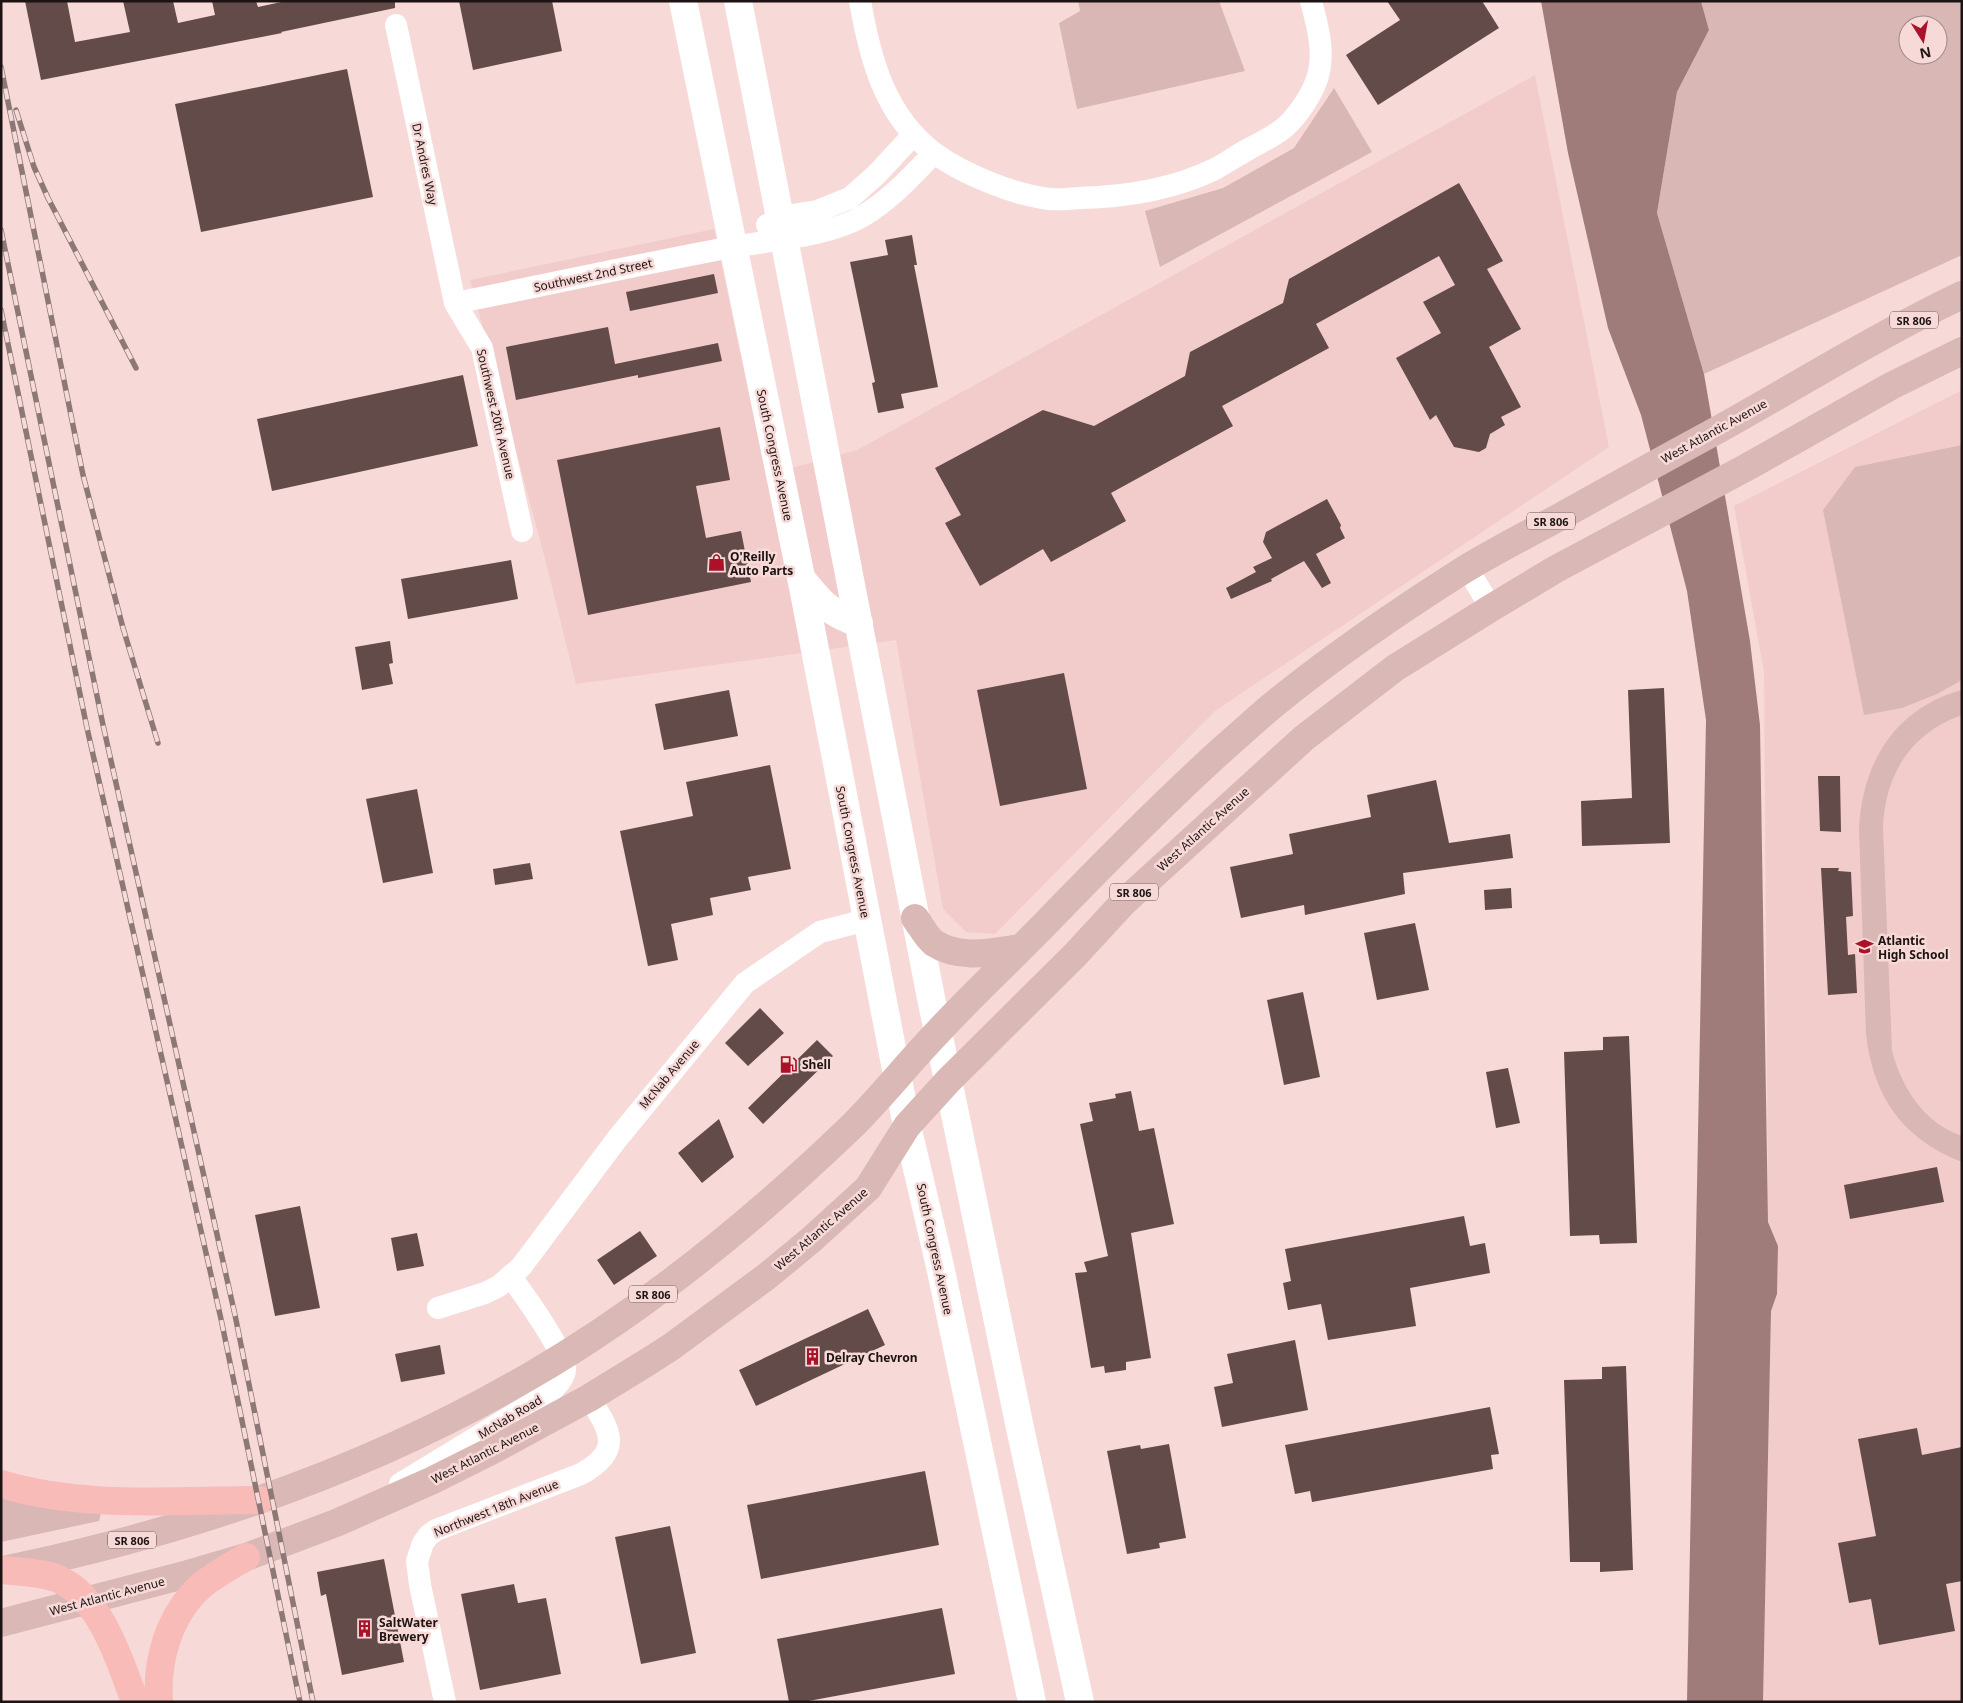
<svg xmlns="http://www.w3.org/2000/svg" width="1963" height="1703" font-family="'Noto Sans',sans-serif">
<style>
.built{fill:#f2ccca}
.green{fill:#d9b7b4;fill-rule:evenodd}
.water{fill:#9f7c7a}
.building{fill:#634b4a}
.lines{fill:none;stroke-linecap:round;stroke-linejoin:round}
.street{stroke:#fff;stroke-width:22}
.secondary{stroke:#fff;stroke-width:28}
.primary{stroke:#d9b8b6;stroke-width:28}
.highway{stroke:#f8bbb8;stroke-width:28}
.rail-casing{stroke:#8c7977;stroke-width:5.5}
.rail{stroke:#f7dad8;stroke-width:4;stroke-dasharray:11;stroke-linecap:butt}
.labels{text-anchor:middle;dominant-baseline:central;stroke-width:5;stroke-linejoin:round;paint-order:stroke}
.shield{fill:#f7dad8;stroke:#5e4f4d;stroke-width:1}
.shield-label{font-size:11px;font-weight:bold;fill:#1c1312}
.street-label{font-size:12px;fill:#1c1312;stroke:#f7dad8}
.poi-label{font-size:12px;font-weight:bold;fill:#1c1312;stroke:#f7dad8;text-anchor:start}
</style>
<rect width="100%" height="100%" fill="#f7dad8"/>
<!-- built -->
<path class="built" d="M1535 75 1609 447 1215 711 995 934 966 932 943 909 896 640 576 684 545 559 470 280 714 229 766 475 857 450Z
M1962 390V1702H1763L1771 1311 1777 1294 1778 1246 1768 1222 1764 672 1734 506Z"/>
<!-- green -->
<path class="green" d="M1078 1H1219L1245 71 1077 109 1059 23 1080 11Z
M1701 1H1962V255L1704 374 1657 213 1677 92 1709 30ZM1908 25H1938V55H1908Z
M1334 88 1372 152 1160 267 1145 211 1223 188 1294 148Z
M1962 445V680L1937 694 1902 708 1864 715 1823 510 1855 467Z
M1962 690V715C1910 733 1885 775 1883 828L1892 1051C1902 1088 1924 1123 1962 1136V1162C1902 1139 1873 1096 1866 1034L1859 829C1862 763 1895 708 1962 690Z
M1 1496 101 1513 99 1521 1 1542Z"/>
<!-- water -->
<path class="water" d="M1541 1H1701L1709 30 1677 92 1657 213 1704 374 1750 641 1760 725 1768 1222 1778 1246 1777 1294 1771 1311 1763 1702H1687L1706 720 1687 591 1641 415 1608 328 1568 153Z"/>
<!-- building -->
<path class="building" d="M25 1H67L75 42 130 32 123 1H173L178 23 215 15 212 1H256L258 7 286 1H395V8L281 32 282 33 41 80Z
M459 1H552L562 51 473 70Z
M1387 1H1482L1499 28 1378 105 1346 55 1400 20Z
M347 69 373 197 201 232 175 104Z
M1459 183 1503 261 1487 269 1521 329 1489 347 1521 407 1501 417 1505 425 1490 434 1486 448 1479 452 1454 447 1436 415 1430 420 1396 358 1441 333 1423 302 1455 285 1439 256 1316 324 1329 348 1222 406 1233 426 1111 493 1126 521 1051 562 1043 549 980 586 945 523 961 515 935 468 1043 410 1094 426 1185 376 1190 352 1283 303 1289 279Z
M912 235 917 265H914L938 387 901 394 904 408 878 413 872 383 875 382 850 262 888 255 885 240Z
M714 274 718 293 630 311 626 292Z
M608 327 615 364 718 343 722 361 638 378V375L516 400 506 347Z
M463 375 478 446 272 491 257 419Z
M720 427 730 480 696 486 706 538 741 531 751 582 588 615 557 460Z
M1327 499 1341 525 1340 528 1345 538 1316 554 1331 583 1322 588 1304 561 1271 579 1272 581 1231 599 1226 588 1256 572 1253 567 1272 558 1263 542 1266 532Z
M511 560 518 599 408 619 401 579Z
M390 641 393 663 389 664 393 684 362 690 355 647Z
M1064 673 1087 789 1000 806 977 690Z
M1664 688 1670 843 1582 846 1581 801 1632 798 1628 690Z
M729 690 738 736 664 750 655 704Z
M770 765 791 869 748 877 751 890 710 898 713 915 671 924 678 960 648 966 620 831 693 816 686 782Z
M1818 776H1840L1841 832 1820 831Z
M1436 780 1449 843 1510 834 1513 858 1403 873 1405 894 1305 915 1304 905 1241 918 1230 867 1293 854 1289 834 1371 817 1367 795Z
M417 789 433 873 383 883 366 799Z
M530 863 533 879 495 885 493 869Z
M1821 868H1839L1838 871 1851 872 1853 916 1846 917 1848 955 1855 954 1857 993 1828 995Z
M1511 888 1512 908 1485 910 1484 890Z
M1415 923 1429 990 1377 1000 1364 933Z
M1303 992 1320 1077 1284 1085 1267 1000Z
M760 1008 784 1033 748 1066 725 1043Z
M1629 1036 1637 1243 1600 1244 1599 1235 1570 1236 1564 1052 1603 1050V1037Z
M817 1040 833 1056 763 1124 748 1108Z
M1508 1068 1520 1123 1496 1128 1486 1072Z
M1131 1091 1139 1131 1154 1128 1174 1224 1131 1233 1151 1358 1126 1362V1370L1105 1373 1104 1366 1091 1368 1075 1273 1087 1272 1084 1262 1108 1256 1080 1124 1093 1121 1089 1103 1116 1098 1115 1094Z
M719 1119 734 1157 702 1183 678 1153Z
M1937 1167 1944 1202 1850 1219 1844 1185Z
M300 1206 320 1308 275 1316 255 1215Z
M1464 1216 1470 1246 1485 1243 1490 1273 1410 1288 1416 1326 1328 1340 1321 1304 1288 1310 1283 1283 1291 1281 1285 1249Z
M640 1231 657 1256 614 1285 597 1260Z
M417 1233 424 1266 397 1271 391 1238Z
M868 1309 885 1345 756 1406 739 1370Z
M1295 1340 1308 1410 1222 1427 1214 1387 1233 1383 1227 1354Z
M440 1345 445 1374 401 1382 395 1354Z
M1626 1366 1633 1570 1600 1572V1562H1570L1564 1380 1602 1379V1367Z
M1490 1407 1499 1454 1491 1455 1493 1469 1312 1502 1310 1491 1295 1494 1285 1445Z
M1917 1428 1922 1455 1962 1447V1581L1946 1584 1955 1631 1879 1645 1871 1599 1849 1603 1838 1543 1876 1536 1858 1439Z
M1169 1444 1186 1538 1159 1543 1160 1548 1127 1554 1107 1451 1140 1445 1141 1449Z
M925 1471 939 1545 761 1579 747 1505Z
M670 1526 696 1653 641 1664 615 1537Z
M384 1559 404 1662 342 1675 326 1594 321 1596 317 1572Z
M514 1584 518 1603 546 1598 561 1674 480 1690 461 1594Z
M942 1608 955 1674 803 1702H789L777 1639Z"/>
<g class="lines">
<!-- street -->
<path class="street" d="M860 1C870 59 885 116 934 153 963 174 1014 195 1049 199 1059 200 1069 199 1079 198 1124 197 1174 189 1215 169 1226 163 1236 156 1247 150 1258 144 1270 138 1280 131 1296 120 1315 91 1319 72 1324 48 1317 24 1311 1
M396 25 455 303 482 348 522 531
M767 225 781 217 817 211 850 198 877 174 914 134
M455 303C546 285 636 265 727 248 768 240 827 237 863 216 891 199 912 176 934 153
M1467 568 1491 608
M438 1308 485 1293 499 1286 521 1267 617 1139 745 983 820 932 866 920
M400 1484 551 1392C556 1386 564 1379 565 1370 567 1354 522 1292 511 1277
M445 1702 420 1585 417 1561 423 1543 429 1535 436 1530 581 1474C623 1451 611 1431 589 1398"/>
<!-- secondary -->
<path class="secondary" d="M683 1 801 577 907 1126 940 1266 1032 1702
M738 1 931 998 1020 1428 1080 1702
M801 578C821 603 829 613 859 623"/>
<!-- primary -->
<path class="primary" d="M915 918C921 926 927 938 934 943 960 960 993 952 1021 948
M8 1569C190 1531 369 1470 530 1376 646 1309 752 1222 849 1129 880 1099 907 1064 937 1033 972 995 1010 960 1046 923 1104 863 1162 804 1224 748 1242 733 1259 716 1278 701 1336 654 1399 611 1462 571 1493 552 1524 536 1556 519 1608 490 1660 461 1712 433 1795 387 1876 336 1962 295
M1 1623 188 1574 246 1557 336 1523 431 1481 495 1449 589 1398 646 1363 671 1347 766 1277 812 1239 868 1188 907 1126 948 1081 1075 955 1123 903 1304 738 1395 668 1491 608 1556 569 1749 466 1891 386 1962 351"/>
<!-- highway -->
<path class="highway" d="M1 1484C83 1509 174 1500 259 1500
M2 1570C20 1572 39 1572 56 1578 100 1595 120 1661 135 1702
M159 1702C156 1660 169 1615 201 1586 214 1575 231 1566 246 1557"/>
<defs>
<path id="rail" d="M1 67 83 475 123 628 158 743
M16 110 34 167 48 198 136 368
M1 230 103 725 235 1315 313 1702
M1 310 87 728 221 1319 300 1702"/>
</defs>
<!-- rail casing -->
<use href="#rail" class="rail-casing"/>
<!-- rail -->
<use href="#rail" class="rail"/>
</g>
<!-- icons -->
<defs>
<symbol id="shop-bare" viewBox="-9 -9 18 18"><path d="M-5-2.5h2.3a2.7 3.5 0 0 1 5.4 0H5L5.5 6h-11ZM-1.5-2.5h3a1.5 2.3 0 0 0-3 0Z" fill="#a91228" stroke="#f7dad8" stroke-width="2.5" paint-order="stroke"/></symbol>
<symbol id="school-bare" viewBox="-9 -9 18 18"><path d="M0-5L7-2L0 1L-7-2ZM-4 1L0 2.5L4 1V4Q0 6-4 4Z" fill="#a91228" stroke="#f7dad8" stroke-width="2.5" paint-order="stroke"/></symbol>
<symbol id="fuel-bare" viewBox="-9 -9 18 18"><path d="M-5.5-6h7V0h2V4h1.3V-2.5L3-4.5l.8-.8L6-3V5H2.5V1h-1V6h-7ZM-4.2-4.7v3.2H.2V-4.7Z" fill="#a91228" stroke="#f7dad8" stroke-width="2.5" paint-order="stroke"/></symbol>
<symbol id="building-bare" viewBox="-9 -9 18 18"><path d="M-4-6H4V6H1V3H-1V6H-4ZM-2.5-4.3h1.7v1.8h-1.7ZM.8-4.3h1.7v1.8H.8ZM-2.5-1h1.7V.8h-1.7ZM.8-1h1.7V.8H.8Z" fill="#a91228" stroke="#f7dad8" stroke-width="2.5" paint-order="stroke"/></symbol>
</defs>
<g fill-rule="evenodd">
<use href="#shop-bare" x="704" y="550" width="25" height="25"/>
<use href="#school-bare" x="1852" y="934" width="25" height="25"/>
<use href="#fuel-bare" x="776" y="1052" width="25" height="25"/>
<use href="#building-bare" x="800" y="1344" width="25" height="25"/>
<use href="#building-bare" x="352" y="1616" width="25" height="25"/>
</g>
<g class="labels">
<!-- shield labels -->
<g class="shield">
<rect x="1890" y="311.5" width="48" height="17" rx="4"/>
<rect x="1527" y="512.5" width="48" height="17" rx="4"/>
<rect x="1110" y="883.5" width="48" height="17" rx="4"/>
<rect x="629" y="1285.5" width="48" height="17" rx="4"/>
<rect x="108" y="1531.5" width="48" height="17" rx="4"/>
</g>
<g class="shield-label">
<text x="1914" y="320">SR 806</text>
<text x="1551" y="521">SR 806</text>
<text x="1134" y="892">SR 806</text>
<text x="653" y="1294">SR 806</text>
<text x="132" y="1540">SR 806</text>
</g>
<!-- street labels -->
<g class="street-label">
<text transform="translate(425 164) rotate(78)">Dr Andres Way</text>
<text transform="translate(593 275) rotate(-12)">Southwest 2nd Street</text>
<text transform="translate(496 414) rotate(77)">Southwest 20th Avenue</text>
<text transform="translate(1714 431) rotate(-29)">West Atlantic Avenue</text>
<text transform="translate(775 455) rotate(78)">South Congress Avenue</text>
<text transform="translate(1203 829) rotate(-42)">West Atlantic Avenue</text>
<text transform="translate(853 852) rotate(79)">South Congress Avenue</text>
<text transform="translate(669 1074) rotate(-50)">McNab Avenue</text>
<text transform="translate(821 1229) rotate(-41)">West Atlantic Avenue</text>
<text transform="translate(935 1249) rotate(78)">South Congress Avenue</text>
<text transform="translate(510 1417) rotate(-31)">McNab Road</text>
<text transform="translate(485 1453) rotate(-27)">West Atlantic Avenue</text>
<text transform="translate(496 1508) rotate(-22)">Northwest 18th Avenue</text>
<text transform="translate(107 1596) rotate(-15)">West Atlantic Avenue</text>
</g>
<!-- poi labels -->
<g class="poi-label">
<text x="730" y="556">O'Reilly<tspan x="730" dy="14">Auto Parts</tspan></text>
<text x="1878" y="940">Atlantic<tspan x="1878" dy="14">High School</tspan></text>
<text x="802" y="1064">Shell</text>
<text x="826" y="1357">Delray Chevron</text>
<text x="379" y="1622">SaltWater<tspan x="379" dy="14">Brewery</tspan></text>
</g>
</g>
<!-- border -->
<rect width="1963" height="1703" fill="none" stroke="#1c1312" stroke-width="5"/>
<!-- north arrow -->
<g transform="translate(1923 40) rotate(169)"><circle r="24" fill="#f7dad8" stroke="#9f8a89"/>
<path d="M0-4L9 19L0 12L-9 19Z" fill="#a91228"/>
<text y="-8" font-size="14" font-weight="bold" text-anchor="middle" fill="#1c1312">N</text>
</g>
</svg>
